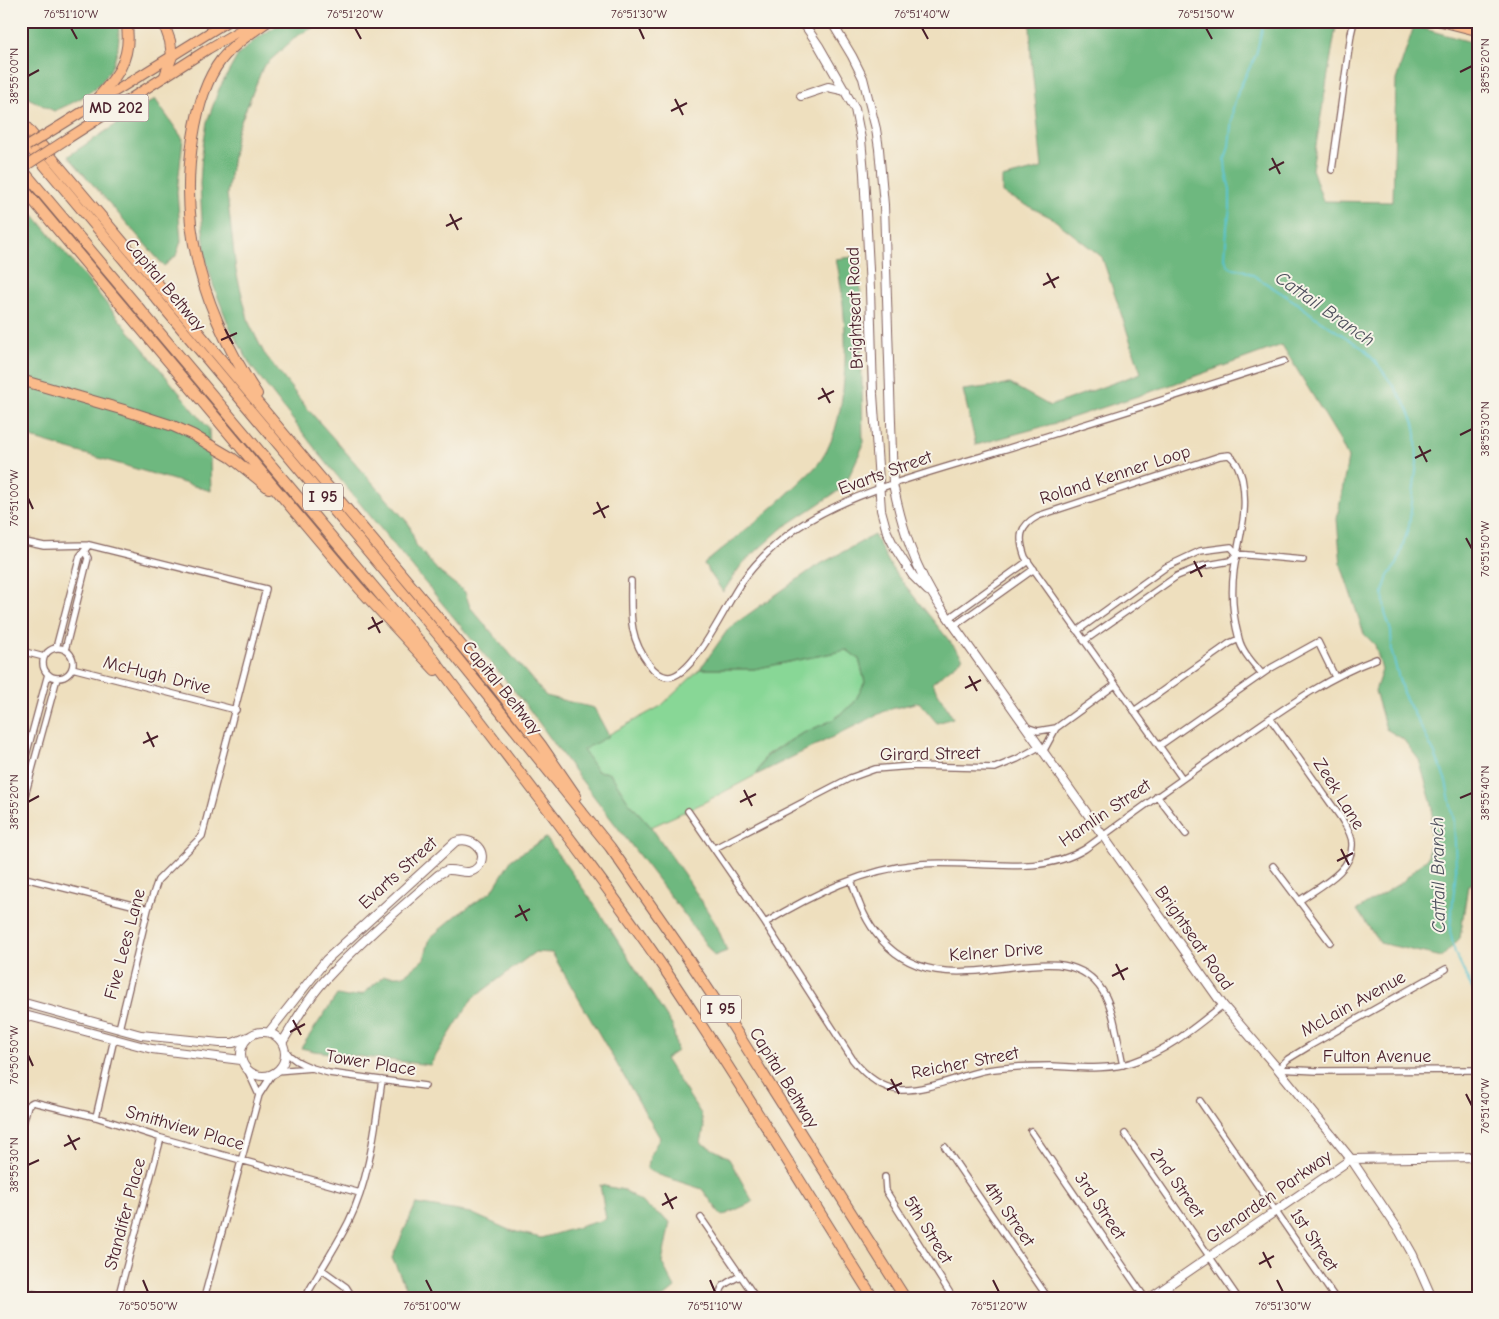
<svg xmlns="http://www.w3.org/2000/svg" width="1499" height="1319" font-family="'Comic Neue',sans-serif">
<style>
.green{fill:#88d796;stroke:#697b60}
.forest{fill:#6eb87f;stroke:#5c6c55}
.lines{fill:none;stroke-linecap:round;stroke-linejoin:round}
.stream{stroke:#57c3d0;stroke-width:2}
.minor-casing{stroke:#83625e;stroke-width:8}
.tertiary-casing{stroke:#83625e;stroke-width:10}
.primary-casing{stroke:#83625e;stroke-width:11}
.motorway-casing{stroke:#83625e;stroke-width:12}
.minor{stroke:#fff;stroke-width:5.5}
.tertiary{stroke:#fff;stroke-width:8}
.primary{stroke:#fabb8b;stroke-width:9}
.motorway{stroke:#fabb8b;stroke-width:10}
.primary-bridge-casing{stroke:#83625e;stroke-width:11;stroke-linecap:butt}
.primary-bridge{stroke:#fabb8b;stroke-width:9}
.ticks{fill:none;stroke:#4a1f2b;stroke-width:2}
.labels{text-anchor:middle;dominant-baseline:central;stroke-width:4;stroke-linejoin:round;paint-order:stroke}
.shield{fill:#f7f3e8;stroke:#7e5f64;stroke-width:1}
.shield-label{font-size:16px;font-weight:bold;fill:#4a1f2b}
.street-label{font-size:18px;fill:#4a1f2b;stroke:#f7f3e8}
.water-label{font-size:19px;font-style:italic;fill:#4e505d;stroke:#f7f3e8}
.neatline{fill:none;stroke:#4a1f2b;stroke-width:2}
.ticks-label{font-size:12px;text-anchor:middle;fill:#4a1f2b}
</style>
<rect width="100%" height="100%" fill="#f7f3e8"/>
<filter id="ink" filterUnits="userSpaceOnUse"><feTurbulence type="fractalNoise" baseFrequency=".02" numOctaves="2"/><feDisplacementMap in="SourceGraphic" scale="10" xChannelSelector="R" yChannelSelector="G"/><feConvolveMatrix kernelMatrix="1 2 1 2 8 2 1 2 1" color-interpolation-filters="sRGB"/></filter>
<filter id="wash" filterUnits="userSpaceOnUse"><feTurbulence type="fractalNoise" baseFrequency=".0096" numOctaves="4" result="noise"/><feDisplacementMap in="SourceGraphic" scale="20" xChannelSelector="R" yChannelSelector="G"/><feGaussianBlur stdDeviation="1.12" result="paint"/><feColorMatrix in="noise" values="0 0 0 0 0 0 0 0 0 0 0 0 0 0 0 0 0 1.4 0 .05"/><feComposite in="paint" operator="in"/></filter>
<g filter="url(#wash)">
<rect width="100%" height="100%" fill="#eedfbe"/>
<!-- green -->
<path class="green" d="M847 650 859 659 865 682 854 703 833 720 801 734 766 755 756 775 701 804 651 827 628 801 610 773 597 771 582 749 661 706 700 669H754Z"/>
<!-- forest -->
<path class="forest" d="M21 21H117C120 31 119 42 117 52 109 85 83 99 54 111L24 96 21 93Z
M284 21H326L297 36 263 67 237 131 227 194 236 271 249 323 264 353 306 407 409 524 416 545 438 571 465 592 470 607 546 696 594 708 609 736 583 750 597 771 610 773 628 801 651 827 686 877 717 926 727 951 714 956 687 918 569 764 529 709 320 455 251 366 229 326 214 287 206 260 202 221 200 184 202 153 207 122 219 89 238 55 256 39Z
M1030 21H1337L1312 169 1323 201 1393 202 1396 80 1414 26 1478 44V882L1468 885 1460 938 1442 957 1380 943 1357 910 1402 882 1428 857 1433 808 1419 760 1403 739 1386 729 1375 691 1382 670 1375 645 1364 634 1341 565 1337 519 1348 458 1338 437 1282 345 1165 387 1056 423 976 445 963 390 1010 384 1050 406 1141 373 1102 257 1052 218 1002 193V178L1042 168 1031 57Z
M155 99 183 139 177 192 181 241 176 256 164 266 68 156Z
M21 199 209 429 211 491 21 435Z
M860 256 863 446 844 487 781 529 742 564 723 592 704 564C735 538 768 513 797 485 805 477 815 469 821 460 853 414 848 312 836 259Z
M874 535 893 570 963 658 932 683 953 718 937 723 919 702 887 710 756 775 766 756 801 734 833 720 854 703 865 682 859 659 847 650 754 669H700L729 628 815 567Z
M546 838 592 901 673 1027 677 1051 665 1059 701 1114 704 1128 701 1143 728 1157 753 1202 722 1216 702 1189 659 1175 647 1169 651 1153 660 1138 552 953 535 952 472 999 430 1065 314 1051 301 1048 337 995 348 997 363 994 384 976H403L424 959 430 938 457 915 492 891 512 859Z
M600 1185 624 1190 670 1222 662 1263 675 1288 663 1298H411L392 1258 416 1204 471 1213 509 1230 541 1238 606 1219Z"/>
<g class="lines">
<!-- stream -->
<path class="stream" d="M1264 21 1256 55 1239 89 1233 108 1229 146 1225 160 1226 173 1230 189V209L1227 226 1225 259 1228 265 1234 269 1243 270 1253 275 1297 303 1315 317 1364 349 1379 366 1394 387 1407 407 1414 423 1416 434 1417 463 1409 526 1397 564 1388 576 1383 592 1385 613 1391 631 1392 653 1403 693 1435 754 1446 781 1454 821 1456 869 1450 931 1455 953 1478 1001"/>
</g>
</g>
<g filter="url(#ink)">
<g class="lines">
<defs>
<path id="minor" d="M1332 170 1351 34 1354 21
M21 541 44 546 89 545 266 589 202 836 158 880 148 909 119 1029
M631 581C631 614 628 637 649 664 653 670 661 677 669 677 695 675 726 604 741 583 756 562 776 543 797 528 851 491 936 471 999 451 1094 422 1189 392 1284 361
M949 618 1028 561
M954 626 1034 569
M1077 631 1166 567 1200 551 1231 547 1237 554 1303 560
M1084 641 1177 576 1202 566 1230 561 1237 554
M56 648 80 556 89 545
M43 663a15 15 0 1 1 30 0a15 15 0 1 1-30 0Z
M65 650 88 558 85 552
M21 651 44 657
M72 668 236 710
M1134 711 1230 643 1239 639
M1270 718 1341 818C1345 825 1352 834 1352 843 1354 871 1318 887 1299 901
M1026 727 1038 731 1056 728 1115 685
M1159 746 1271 668 1318 642 1335 677
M1043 752 1056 728
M21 774 48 674
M1182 778 1025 557C1018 538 1019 526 1038 516L1220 456 1229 455C1237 461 1239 469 1242 478 1249 512 1239 537 1234 570 1231 592 1233 617 1239 639 1242 652 1254 664 1262 674
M1157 796 1186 834
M21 810 57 678
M688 811 765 923 853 1060C865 1075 881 1088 900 1090 926 1091 957 1077 982 1071 1005 1067 1027 1066 1050 1066 1078 1067 1107 1071 1133 1062 1167 1051 1195 1027 1223 1005
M715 848 850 778 875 769 912 766 995 768 1017 759 1039 747
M1273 866 1330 942
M21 877 148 909
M851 880C857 898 863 916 875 932 940 1020 1051 925 1099 986 1115 1006 1117 1040 1123 1065
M765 923C813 894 864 869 920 864 972 859 1039 878 1085 849 1138 810 1190 773 1244 736 1286 707 1328 677 1376 659
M312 1068 329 1073 425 1086
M1278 1069 1317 1071 1475 1070
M1278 1069 1288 1059 1311 1045 1446 969
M248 1071 259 1095
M276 1071 312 1068C300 1063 292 1060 284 1049
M1200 1101 1335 1298
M96 1117 114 1039
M21 1131 28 1105 33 1102 96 1117 161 1138 360 1193
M1031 1131 1145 1298
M1125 1134 1238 1298
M945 1147 1048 1298
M885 1177 886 1191 953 1298
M701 1218 756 1298
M321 1269 346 1287 353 1298
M21 1291 50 1298
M118 1298 161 1138
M204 1298 259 1095 273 1073
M305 1298C319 1272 336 1247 349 1221 370 1178 375 1127 382 1080
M721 1298C717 1285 731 1281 740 1276"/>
<path id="tertiary" d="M802 21 819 46 855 109 861 139 864 173 870 289 873 394 881 510 887 532 895 548 913 576 928 591
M831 21 852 56 863 78 876 129 879 149 884 205 893 484C902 528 915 569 940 606L1223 1005 1278 1069 1351 1159 1400 1232 1413 1255 1432 1298
M801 96 828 87 846 91
M21 1002 141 1035 220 1043H233L248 1037
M21 1014 152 1049 241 1060
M269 1032 326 960 455 842C472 835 490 852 478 867 469 877 459 869 448 870 444 871 441 873 438 875 399 909 360 942 325 980 308 999 295 1021 282 1043
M241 1054a22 22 0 1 1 44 0a22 22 0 1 1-44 0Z
M1150 1298 1351 1159 1478 1157"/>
<path id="primary" d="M1439 21 1478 31
M58 127 228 21
M67 139 208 49 256 21"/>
<path id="motorway" d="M163 21 170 41 172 56 165 76
M90 106C115 80 134 59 126 21
M21 121 492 682 541 745 576 796
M21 137 440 637 610 847 684 953 734 1028 905 1298
M21 168 426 649C505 755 588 858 663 967 736 1075 803 1187 873 1298
M21 186 359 588 435 670
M21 380 124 410 173 426 193 435 232 458 269 488
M257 394C206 317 178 231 193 138 197 112 204 82 221 60 234 44 251 33 268 21"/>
</defs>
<!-- minor casing -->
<use href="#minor" class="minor-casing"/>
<!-- tertiary casing -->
<use href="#tertiary" class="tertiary-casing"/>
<!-- primary casing -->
<use href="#primary" class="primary-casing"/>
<!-- motorway casing -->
<use href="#motorway" class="motorway-casing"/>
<!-- minor -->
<use href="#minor" class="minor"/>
<!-- tertiary -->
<use href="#tertiary" class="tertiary"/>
<!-- primary -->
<use href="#primary" class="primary"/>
<!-- motorway -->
<use href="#motorway" class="motorway"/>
<defs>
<path id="primary-bridge" d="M27 146 58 127
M21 169 67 139"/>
</defs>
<!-- primary-bridge casing -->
<use href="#primary-bridge" class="primary-bridge-casing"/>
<!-- primary-bridge -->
<use href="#primary-bridge" class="primary-bridge"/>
</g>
</g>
<!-- ticks -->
<path class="ticks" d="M71 28 77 39M355 28 361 39M639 28 644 39M922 28 928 39M1206 28 1212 39M1460 72 1472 66M28 76 39 70M675 99 683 115M671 111 687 103M1272 158 1280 174M1269 170 1284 162M450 214 458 230M446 226 462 218M1047 273 1055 288M1043 285 1059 277M225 329 233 344M221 340 237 333M822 388 830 403M818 399 834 391M1460 435 1472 429M1419 446 1427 462M1415 458 1431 450M28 498 33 509M597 502 605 518M593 514 609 506M1466 538 1472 549M1194 561 1202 577M1190 573 1206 565M372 617 380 633M368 629 383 621M969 676 977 691M965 688 981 680M147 732 154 747M143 743 158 736M744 790 752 806M1460 798 1472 793M28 802 39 796M740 802 756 794M1341 849 1349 865M1337 861 1353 853M519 905 527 921M515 917 530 909M1116 964 1124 980M1112 976 1128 968M293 1020 301 1035M290 1032 305 1024M28 1055 33 1066M891 1079 899 1094M887 1090 902 1083M1466 1094 1472 1106M68 1135 76 1150M64 1146 80 1138M28 1165 39 1160M665 1193 673 1209M662 1205 677 1197M1263 1252 1271 1268M1259 1264 1274 1256M143 1280 148 1292M426 1280 432 1292M710 1280 715 1292M993 1280 999 1292M1277 1280 1283 1292"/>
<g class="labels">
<!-- shield labels -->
<g class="shield">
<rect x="83.5" y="94.5" width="65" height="27" rx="4"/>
<rect x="303" y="483.5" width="40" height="27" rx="4"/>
<rect x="701" y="995.5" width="40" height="27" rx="4"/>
</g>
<g class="shield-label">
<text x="116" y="108">MD 202</text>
<text x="323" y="497">I 95</text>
<text x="721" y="1009">I 95</text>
</g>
<!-- street labels -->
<g class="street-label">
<text transform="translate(165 285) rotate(50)">Capital Beltway</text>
<text transform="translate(855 308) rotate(-92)">Brightseat Road</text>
<text transform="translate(885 473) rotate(-20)">Evarts Street</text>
<text transform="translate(1115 475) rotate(-18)">Roland Kenner Loop</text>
<text transform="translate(157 675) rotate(14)">McHugh Drive</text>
<text transform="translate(502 688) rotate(51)">Capital Beltway</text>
<text transform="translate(930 754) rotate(-1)">Girard Street</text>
<text transform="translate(1339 794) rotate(58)">Zeek Lane</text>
<text transform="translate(1105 813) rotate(-34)">Hamlin Street</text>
<text transform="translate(398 873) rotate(-42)">Evarts Street</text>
<text transform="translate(1194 938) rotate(55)">Brightseat Road</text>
<text transform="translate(125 944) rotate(-75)">Five Lees Lane</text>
<text transform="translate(996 952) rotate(-4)">Kelner Drive</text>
<text transform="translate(1353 1004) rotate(-29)">McLain Avenue</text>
<text x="1377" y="1056">Fulton Avenue</text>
<text transform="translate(371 1063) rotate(9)">Tower Place</text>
<text transform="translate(965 1063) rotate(-11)">Reicher Street</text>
<text transform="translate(784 1078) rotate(58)">Capital Beltway</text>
<text transform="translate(185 1128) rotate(16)">Smithview Place</text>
<text transform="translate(1177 1183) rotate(55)">2nd Street</text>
<text transform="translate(1269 1197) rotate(-35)">Glenarden Parkway</text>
<text transform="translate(1100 1206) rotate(56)">3rd Street</text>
<text transform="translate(125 1214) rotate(-75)">Standifer Place</text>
<text transform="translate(1009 1214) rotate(55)">4th Street</text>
<text transform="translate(928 1230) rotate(58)">5th Street</text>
<text transform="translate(1314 1240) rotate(56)">1st Street</text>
</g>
<!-- water labels -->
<g class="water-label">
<text transform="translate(1325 309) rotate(35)">Cattail Branch</text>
<text transform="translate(1438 875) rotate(-91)">Cattail Branch</text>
</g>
</g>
<!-- margin -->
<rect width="1499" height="1319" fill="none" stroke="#f7f3e8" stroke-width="55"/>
<rect x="28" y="28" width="1444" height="1264" class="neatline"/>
<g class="ticks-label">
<text x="71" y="18">76°51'10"W</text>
<text x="355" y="18">76°51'20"W</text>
<text x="639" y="18">76°51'30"W</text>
<text x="922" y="18">76°51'40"W</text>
<text x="1206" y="18">76°51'50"W</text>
<text transform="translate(1485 66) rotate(-90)" y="4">38°55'20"N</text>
<text transform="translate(14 76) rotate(-90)" y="4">38°55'00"N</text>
<text transform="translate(1485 429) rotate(-90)" y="4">38°55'30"N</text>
<text transform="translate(14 498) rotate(-90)" y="4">76°51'00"W</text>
<text transform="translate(1485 549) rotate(-90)" y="4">76°51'50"W</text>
<text transform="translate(1485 793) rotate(-90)" y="4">38°55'40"N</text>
<text transform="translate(14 802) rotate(-90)" y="4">38°55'20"N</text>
<text transform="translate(14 1055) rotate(-90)" y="4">76°50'50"W</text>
<text transform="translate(1485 1106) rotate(-90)" y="4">76°51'40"W</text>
<text transform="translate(14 1165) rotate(-90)" y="4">38°55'30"N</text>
<text x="148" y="1310">76°50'50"W</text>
<text x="432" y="1310">76°51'00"W</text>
<text x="715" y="1310">76°51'10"W</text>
<text x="999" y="1310">76°51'20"W</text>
<text x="1283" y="1310">76°51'30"W</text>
</g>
</svg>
